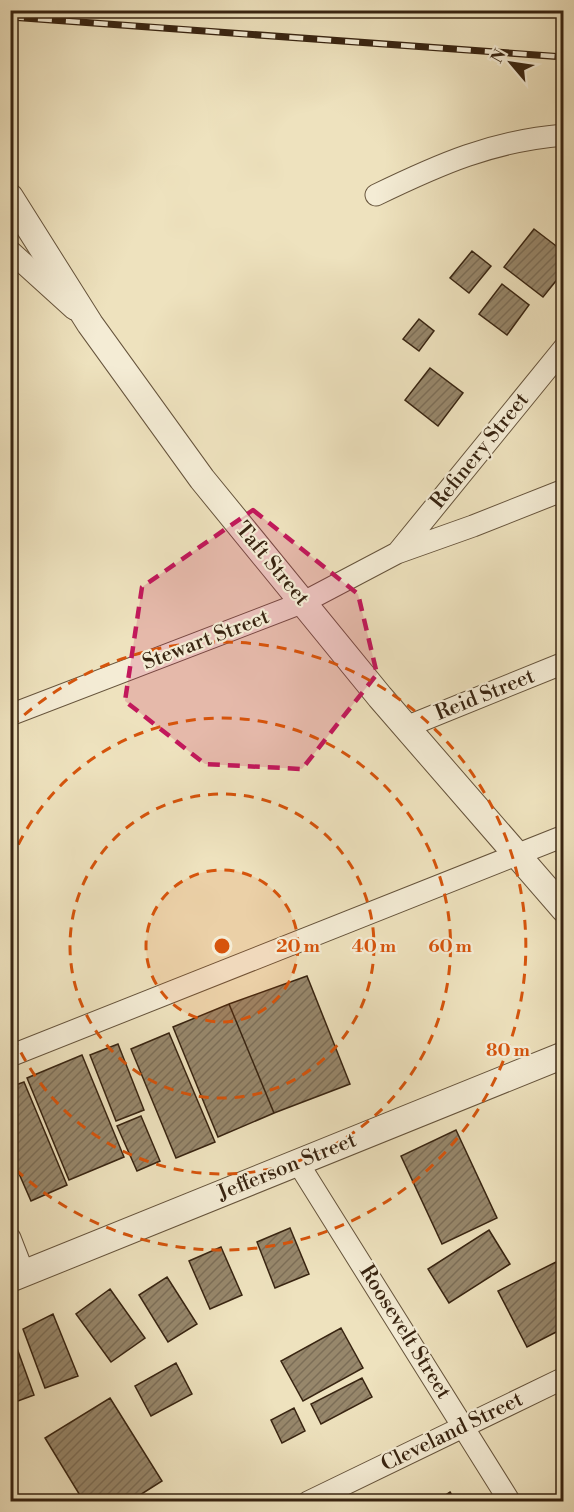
<svg xmlns="http://www.w3.org/2000/svg" width="574" height="1512" font-family="'Libre Bodoni',serif">
<style>
.building{fill:url(#building-hatch);stroke:#382411;stroke-width:1.5}
.lines{fill:none;stroke-linecap:round;stroke-linejoin:round}
.minor-casing{stroke:#66543c;stroke-width:23}
.tertiary-casing{stroke:#66543c;stroke-width:28}
.minor{stroke:#f4ecd5;stroke-width:21}
.tertiary{stroke:#f4ecd5;stroke-width:26}
.rail-casing{stroke:#382411;stroke-width:7}
.rail{stroke:#f4ecd5;stroke-width:4.5;stroke-dasharray:14;stroke-linecap:butt}
.marked{fill:#c2185b;fill-opacity:0.2;stroke:#c2185b;stroke-width:4.5;stroke-dasharray:12 8;stroke-linejoin:round}
.ring{fill:none;stroke:#d6540c;stroke-width:3;stroke-dasharray:10 8}
.labels{text-anchor:middle;dominant-baseline:central;stroke-width:4.5;stroke-linejoin:round;paint-order:stroke}
.street-label{font-size:21px;fill:#382411;stroke:#f4ecd5}
.centre{fill:#d6540c;stroke:#f4ecd5;stroke-width:3}
.ring-label{font-size:18px;text-anchor:middle;font-weight:bold;fill:#d6540c;stroke:#f4ecd5;stroke-width:4.5;stroke-linejoin:round;paint-order:stroke}
</style>
<defs>
<pattern id="building-hatch" width="6" height="6" patternUnits="userSpaceOnUse" patternTransform="scale(1.5)"><rect width="6" height="6" fill="#97876b"/><path d="M-1 1l2-2M0 6l6-6M5 7l2-2" fill="none" stroke="#7c6e57"/></pattern>
</defs>
<rect width="100%" height="100%" fill="#eee2be"/>
<filter id="stains"><feTurbulence type="fractalNoise" baseFrequency=".00333" numOctaves="4"/><feColorMatrix values="0 0 0 0 .2 0 0 0 0 .09 0 0 0 0 .02 0 0 0 .5 -.17"/></filter>
<radialGradient id="worn" r=".72"><stop offset=".6" stop-color="#630" stop-opacity="0"/><stop offset="1" stop-color="#630" stop-opacity=".3"/></radialGradient>
<!-- building -->
<path class="building" d="M534 229 564 252V271L543 297 504 267Z
M472 251 491 266 469 293 450 278Z
M502 284 529 305 507 335 479 314Z
M419 319 434 331 419 351 403 339Z
M430 368 463 393 438 426 405 400Z
M307 976 350 1084 274 1113 229 1004Z
M229 1004 274 1113 218 1137 173 1027Z
M169 1033 215 1142 176 1158 131 1049Z
M118 1044 144 1110 116 1121 90 1055Z
M82 1055 124 1157 69 1180 27 1078Z
M24 1082 67 1185 31 1201 10 1153V1087Z
M141 1116 160 1161 137 1171 117 1126Z
M456 1130 497 1218 442 1244 401 1156Z
M290 1228 309 1274 275 1288 257 1242Z
M489 1230 510 1264 449 1303 428 1269Z
M221 1247 242 1295 210 1309 189 1261Z
M556 1262 564 1277V1328L527 1347 498 1291Z
M167 1277 197 1324 168 1342 139 1295Z
M110 1289 145 1338 111 1362 76 1314Z
M53 1314 78 1376 45 1388 23 1329Z
M341 1328 363 1368 303 1401 281 1361Z
M14 1340 34 1395 10 1404V1341Z
M176 1363 192 1394 151 1416 135 1386Z
M362 1378 372 1397 321 1424 311 1404Z
M110 1398 162 1481 129 1502H84L45 1438Z
M294 1408 305 1431 282 1443 271 1420Z
M450 1492 456 1502H435Z"/>
<g class="lines">
<defs>
<path id="minor" d="M376 195C440 164 492 141 564 135
M10 251 74 309
M398 552 564 348
M10 715 304 602 397 553 473 526 564 490
M406 727 564 663
M10 1056 564 836
M298 1163 510 1502
M10 1238 24 1274
M308 1502 564 1378"/>
<path id="tertiary" d="M10 197 90 324 202 479 380 697 564 909
M10 1279 564 1055"/>
</defs>
<!-- minor casing -->
<use href="#minor" class="minor-casing"/>
<!-- tertiary casing -->
<use href="#tertiary" class="tertiary-casing"/>
<!-- minor -->
<use href="#minor" class="minor"/>
<!-- tertiary -->
<use href="#tertiary" class="tertiary"/>
<defs>
<path id="rail" d="M10 17 564 57"/>
</defs>
<!-- rail casing -->
<use href="#rail" class="rail-casing"/>
<!-- rail -->
<use href="#rail" class="rail"/>
</g>
<!-- marked area -->
<path class="marked" d="M253 510 358 594 377 674 302 769 205 764 125 701 142 587Z"/>
<!-- distance rings -->
<circle cx="222" cy="946" r="76" fill="#d6540c" fill-opacity=".12"/>
<g class="ring">
<circle cx="222" cy="946" r="76"/>
<circle cx="222" cy="946" r="152"/>
<path d="M11 861A228 228 0 1 1 11 1031"/>
<path d="M11 727A304 304 0 1 1 11 1165"/>
</g>
<g class="labels">
<!-- street labels -->
<g class="street-label">
<text transform="translate(480 451) rotate(-51)">Refinery Street</text>
<text transform="translate(272 564) rotate(50)">Taft Street</text>
<text transform="translate(206 640) rotate(-21)">Stewart Street</text>
<text transform="translate(485 695) rotate(-22)">Reid Street</text>
<text transform="translate(287 1167) rotate(-22)">Jefferson Street</text>
<text transform="translate(405 1332) rotate(58)">Roosevelt Street</text>
<text transform="translate(452 1432) rotate(-26)">Cleveland Street</text>
</g>
</g>
<circle cx="222" cy="946" r="9" class="centre"/>
<g class="ring-label">
<text x="298" y="952">20 m</text>
<text x="374" y="952">40 m</text>
<text x="450" y="952">60 m</text>
<text x="508" y="1056">80 m</text>
</g>
<!-- margin -->
<rect width="574" height="1512" fill="none" stroke="#eee2be" stroke-width="36"/>
<rect x="12" y="12" width="550" height="1488" fill="none" stroke="#382411" stroke-width="3"/>
<rect x="18" y="18" width="538" height="1476" fill="none" stroke="#382411" stroke-width="1.5"/>
<!-- north arrow -->
<g transform="translate(511 63) rotate(299)" stroke="#f4ecd5" stroke-width="4.5" paint-order="stroke">
<path d="M0-4.5L10 22L0 15L-10 22Z" fill="#382411"/>
<text y="-9" font-size="16" font-weight="bold" text-anchor="middle" fill="#382411">N</text>
</g>
<rect width="100%" height="100%" filter="url(#stains)"/>
<rect width="100%" height="100%" fill="url(#worn)"/>
</svg>
